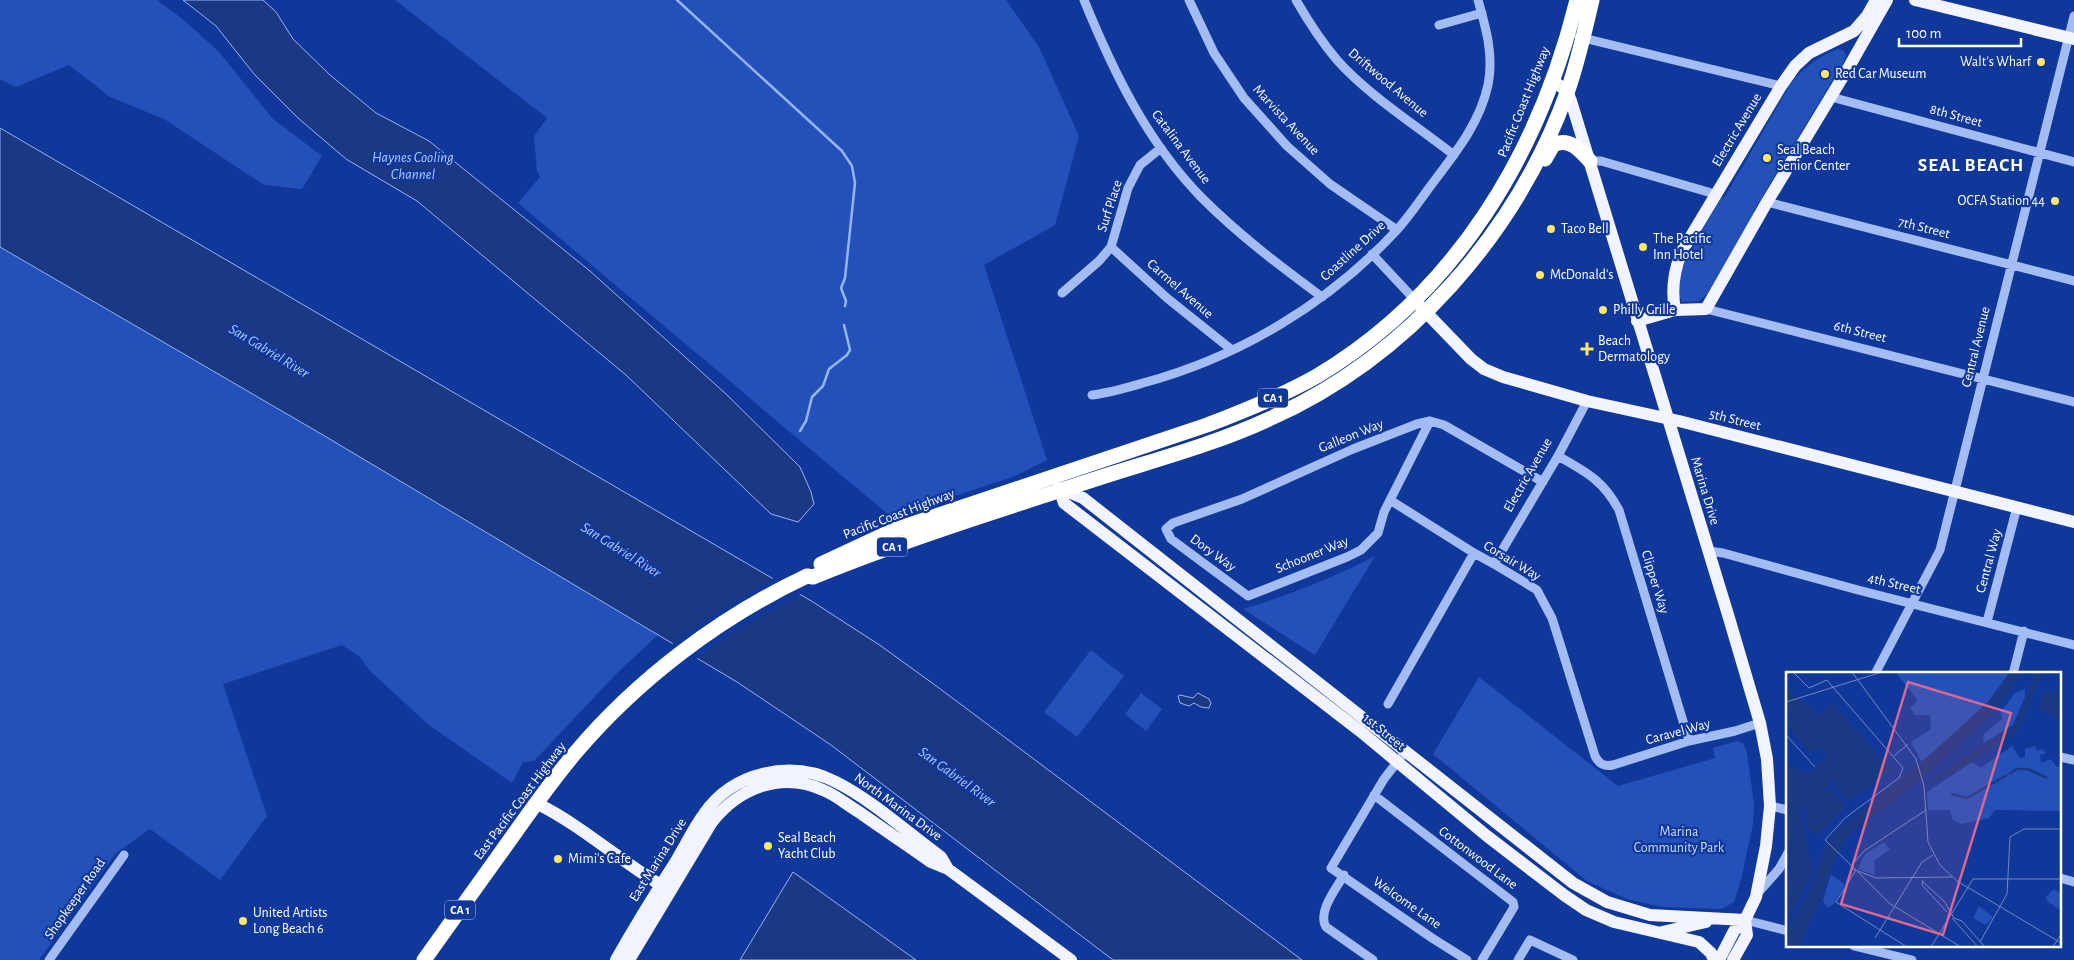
<svg xmlns="http://www.w3.org/2000/svg" width="2074" height="960" font-family="'Alegreya Sans',sans-serif">
<style>
.green{fill:#2351b9}
.water{fill:#1b3883;stroke:#95b4f8}
.pier{fill:#10389a}
.lines{fill:none;stroke-linecap:round;stroke-linejoin:round}
.stream{stroke:#95b4f8;stroke-width:2.5}
.minor{stroke:#a4bcf4;stroke-width:9}
.major{stroke:#f1f4ff;stroke-width:12}
.highway{stroke:#fff;stroke-width:15}
.poi-dot{fill:#ffe967;stroke:#10389a;stroke-width:2}
.labels{text-anchor:middle;dominant-baseline:central;stroke-width:4.5;stroke-linejoin:round;paint-order:stroke}
.shield{fill:#10389a;stroke:#b7c3e1;stroke-width:1}
.shield-label{font-size:12px;font-weight:bold;fill:#fff}
.poi-label{font-size:14px;fill:#fff;stroke:#10389a;text-anchor:start}
.street-label{font-size:14px;fill:#fff;stroke:#10389a}
.park-label{font-size:14px;fill:#ccdbfe;stroke:#10389a}
.water-label{font-size:15px;font-style:italic;fill:#b0c7fb;stroke:#10389a}
.district-label{font-size:19px;font-weight:bold;letter-spacing:1px;fill:#fff;stroke:#10389a}
.inset-river{fill:none;stroke:#1b3883;stroke-width:2.5}
.inset-road{fill:none;stroke:#7088c2;stroke-width:1}
.view{fill:#d76994;fill-opacity:0.15;stroke:#d76994;stroke-width:2.5}
.inset-edge{fill:none;stroke:#fff;stroke-width:2.5}
</style>
<rect width="100%" height="100%" fill="#10389a"/>
<!-- green -->
<path class="green" d="M0 0H157L185 21 219 52 272 118 322 156 302 189 264 185 164 119 110 97 69 65 16 87 0 79Z
M395 0H1006L1039 47 1079 136 1055 225 984 265 1047 460 1015 476 891 517 518 203 540 177 537 171 534 136 547 118Z
M1838 49 1843 50 1846 55 1844 61 1753 212 1755 213 1707 294 1699 301 1682 302 1681 298H1678L1681 271 1686 259 1721 198 1723 199 1726 195 1791 83C1805 66 1818 57 1838 49Z
M0 247 323 435 658 635 617 673 534 761 523 762 512 783 429 725 370 671 360 657 342 645 223 684 267 816 220 880 150 829 116 853 39 960H0Z
M1375 556 1315 655 1243 609C1289 595 1333 578 1375 556Z
M1091 650 1124 676 1077 737 1044 712Z
M1479 677 1618 786 1715 758 1713 748 1737 741 1743 743 1747 753 1754 804 1753 824 1741 880 1734 902 1722 909 1662 907 1627 899 1587 881 1433 754Z
M1141 693 1162 709 1146 731 1125 714Z"/>
<!-- water -->
<path class="water" d="M183 0H263L276 12 293 39 330 75 376 113 429 141 590 271 726 394 800 467 811 492 814 504 798 522 771 514 626 375 417 201 346 159 298 118 254 74 216 26Z
M0 128 813 602 881 646 939 688 1302 960H1113L831 745 737 682 323 435 0 247Z
M1198 693 1209 699 1211 703 1209 708 1201 707 1194 703 1189 706 1180 703 1178 696 1180 695 1193 698Z
M793 872 916 960H740Z"/>
<!-- pier -->
<path class="pier" d="M775 577 802 593 733 633 695 660 671 645 694 627Z"/>
<g class="lines">
<!-- stream -->
<path class="stream" d="M677 0 842 151 852 166 855 183 845 278 841 288 846 301 845 306
M800 431 806 421 812 397 823 386 829 369 847 355 850 350 844 325"/>
<!-- minor -->
<path class="minor" d="M1084 0C1113 71 1147 142 1202 198 1239 235 1280 266 1322 297
M1189 0 1214 53 1244 98 1287 146 1330 184 1397 230
M1296 0C1308 21 1321 41 1337 60 1368 95 1417 126 1454 155
M1439 25 1482 13
M1579 37 1781 86
M1831 97 2074 162
M1590 161H1601L1715 194
M1767 202 2074 281
M1111 247 1167 298 1232 350
M1372 254 1415 300
M1062 293 1099 261 1111 247 1128 188 1140 165 1161 148
M1706 309 2074 402
M1092 395C1110 393 1126 388 1143 383 1239 357 1328 304 1396 231 1410 216 1422 197 1435 180 1457 151 1480 122 1488 85 1494 56 1486 28 1478 0
M1430 421 1384 512 1378 533 1361 550 1347 557 1248 596 1171 539 1166 529 1173 523 1242 499 1353 449 1417 424 1430 421 1444 425 1543 482
M1558 456C1586 472 1603 480 1619 510L1689 741
M1390 500 1474 553 1494 564 1537 590 1552 618 1595 756C1599 764 1604 767 1613 765L1689 741 1735 731 1760 723
M1708 551 1723 553 1858 590 2074 645
M1494 564 1558 456 1587 401
M1987 622 2017 507
M1875 674 1940 550 2074 16
M2013 674 2024 631
M1388 704 1474 553
M1401 757 1384 779 1331 868 1432 938 1467 960
M2060 757 2074 760
M1374 795 1513 902 1514 907 1482 960
M1770 806 1788 810
M1344 875C1336 889 1317 912 1326 927L1373 960
M2060 878 2074 882
M1757 894 1779 869 1788 853
M1745 920 1788 931
M1854 946 1912 960
M49 960 124 855
M1518 960 1530 940 1573 960"/>
<!-- major -->
<path class="major" d="M1915 0 2074 39
M1553 81 1567 91 1571 101 1729 618 1760 723 1767 759 1770 806 1766 846 1756 897 1745 920 1734 931 1719 960
M1418 304 1471 359 1484 369 1503 377 1587 401 1679 421 2074 522
M1675 310C1671 289 1674 270 1682 251L1781 86 1795 66 1809 53 1854 31 1867 16 1876 0
M1637 321 1675 310 1706 309 1767 202 1850 65 1887 0
M1058 488 1083 498 1573 883 1607 902 1650 915 1745 920
M1060 491 1064 503 1360 731 1487 836 1564 895 1586 910 1614 922 1699 942 1711 953 1714 960
M536 803C583 826 622 863 667 889
M1662 932 1706 922
M616 960C634 928 653 897 673 866 684 849 692 830 704 814 733 772 791 759 836 782 872 800 908 833 941 857L948 869
M629 960 712 822C739 788 781 771 823 790 836 795 847 805 859 812 883 829 907 845 931 862L948 869 1071 960
M1733 960 1747 935 1745 920"/>
<!-- highway -->
<path class="highway" d="M1545 159 1553 145C1569 137 1580 150 1590 161
M821 564 894 530 1207 425C1244 411 1282 396 1317 376 1456 293 1539 154 1577 0
M807 576 813 577C909 538 1009 507 1108 475 1162 458 1217 443 1269 419 1408 357 1517 233 1568 90 1578 61 1585 30 1592 0
M424 960C448 926 473 892 497 858 523 822 547 786 576 752 638 679 720 617 807 576"/>
</g>
<!-- markers -->
<g class="poi-dot">
<circle cx="2041" cy="62" r="5"/>
<circle cx="1825" cy="74" r="5"/>
<circle cx="1767" cy="158" r="5"/>
<circle cx="2055" cy="201" r="5"/>
<circle cx="1551" cy="229" r="5"/>
<circle cx="1643" cy="247" r="5"/>
<circle cx="1540" cy="275" r="5"/>
<circle cx="1603" cy="310" r="5"/>
<path d="M1584.5 341.5h5v5h5v5h-5v5h-5v-5h-5v-5h5z"/>
<circle cx="768" cy="846" r="5"/>
<circle cx="558" cy="859" r="5"/>
<circle cx="243" cy="921" r="5"/>
</g>
<g class="labels">
<!-- shield labels -->
<g class="shield">
<rect x="1258" y="388.5" width="30" height="19" rx="4"/>
<rect x="877" y="537.5" width="30" height="19" rx="4"/>
<rect x="445" y="900.5" width="30" height="19" rx="4"/>
</g>
<g class="shield-label">
<text x="1273" y="398">CA 1</text>
<text x="892" y="547">CA 1</text>
<text x="460" y="910">CA 1</text>
</g>
<!-- poi labels -->
<g class="poi-label">
<text x="2031" y="62" text-anchor="end">Walt's Wharf</text>
<text x="1835" y="74">Red Car Museum</text>
<text x="1777" y="150">Seal Beach<tspan x="1777" dy="16">Senior Center</tspan></text>
<text x="2045" y="201" text-anchor="end">OCFA Station 44</text>
<text x="1561" y="229">Taco Bell</text>
<text x="1653" y="239">The Pacific<tspan x="1653" dy="16">Inn Hotel</tspan></text>
<text x="1550" y="275">McDonald's</text>
<text x="1613" y="310">Philly Grille</text>
<text x="1598" y="341">Beach<tspan x="1598" dy="16">Dermatology</tspan></text>
<text x="778" y="838">Seal Beach<tspan x="778" dy="16">Yacht Club</tspan></text>
<text x="568" y="859">Mimi's Cafe</text>
<text x="253" y="913">United Artists<tspan x="253" dy="16">Long Beach 6</tspan></text>
</g>
<!-- street labels -->
<g class="street-label">
<text transform="translate(1388 83) rotate(40)">Driftwood Avenue</text>
<text transform="translate(1524 102) rotate(-68)">Pacific Coast Highway</text>
<text transform="translate(1956 116) rotate(15)">8th Street</text>
<text transform="translate(1286 120) rotate(47)">Marvista Avenue</text>
<text transform="translate(1737 130) rotate(-59)">Electric Avenue</text>
<text transform="translate(1181 147) rotate(53)">Catalina Avenue</text>
<text transform="translate(1110 206) rotate(-72)">Surf Place</text>
<text transform="translate(1924 228) rotate(14)">7th Street</text>
<text transform="translate(1353 251) rotate(-42)">Coastline Drive</text>
<text transform="translate(1180 289) rotate(41)">Carmel Avenue</text>
<text transform="translate(1860 332) rotate(14)">6th Street</text>
<text transform="translate(1976 347) rotate(-76)">Central Avenue</text>
<text transform="translate(1735 420) rotate(14)">5th Street</text>
<text transform="translate(1351 436) rotate(-22)">Galleon Way</text>
<text transform="translate(1528 475) rotate(-60)">Electric Avenue</text>
<text transform="translate(1705 491) rotate(73)">Marina Drive</text>
<text transform="translate(899 514) rotate(-21)">Pacific Coast Highway</text>
<text transform="translate(1213 553) rotate(36)">Dory Way</text>
<text transform="translate(1312 555) rotate(-22)">Schooner Way</text>
<text transform="translate(1512 561) rotate(31)">Corsair Way</text>
<text transform="translate(1989 561) rotate(-75)">Central Way</text>
<text transform="translate(1655 582) rotate(73)">Clipper Way</text>
<text transform="translate(1894 584) rotate(13)">4th Street</text>
<text transform="translate(1384 732) rotate(39)">1st Street</text>
<text transform="translate(1678 732) rotate(-15)">Caravel Way</text>
<text transform="translate(520 801) rotate(-53)">East Pacific Coast Highway</text>
<text transform="translate(898 807) rotate(36)">North Marina Drive</text>
<text transform="translate(1478 858) rotate(37)">Cottonwood Lane</text>
<text transform="translate(658 860) rotate(-58)">East Marina Drive</text>
<text transform="translate(75 899) rotate(-55)">Shopkeeper Road</text>
<text transform="translate(1407 903) rotate(35)">Welcome Lane</text>
</g>
<!-- park labels -->
<g class="park-label">
<text x="1679" y="832">Marina<tspan x="1679" dy="16">Community Park</tspan></text>
</g>
<!-- water labels -->
<g class="water-label">
<text x="413" y="157">Haynes Cooling<tspan x="413" dy="17">Channel</tspan></text>
<text transform="translate(269 351) rotate(31)">San Gabriel River</text>
<text transform="translate(621 550) rotate(32)">San Gabriel River</text>
<text transform="translate(957 777) rotate(36)">San Gabriel River</text>
</g>
<!-- district labels -->
<g class="district-label">
<text x="1971" y="165">SEAL BEACH</text>
</g>
</g>
<!-- overview -->
<g transform="translate(1786 672)">
<rect width="275" height="275" fill="#10389a"/>
<path d="M224 0 202 30 136 91 125 70 145 57 144 43H129L124 36 131 30 130 26 110 1ZM239 17V25L227 53 198 71 197 63 216 47 215 40 229 21ZM226 74 234 86 239 85V77L249 74 251 79 256 77 260 81 254 83 255 91 265 87 271 95 275 93V139L209 138 203 146 175 152 166 147 164 138H142L141 120 186 90 195 96ZM98 170 104 177 88 189 89 203 72 197 79 182ZM45 202 59 213 48 232 41 236 37 228ZM268 217 275 222V239L261 229 260 225ZM193 234 207 245 200 253 187 246Z" fill="#2351b9"/>
<path d="M224 0H236L211 38 127 114 62 164 47 190 40 214 13 275H0V260L25 215 39 174 51 158 147 80 202 30ZM257 0 233 58 177 96 144 112 145 107 229 53 249 1ZM0 12 9 25 19 30 32 43 46 31 106 98 62 130 48 114 51 110 46 109 33 124 44 116 60 134 32 163 22 157 19 142 21 135 14 139 27 200 0 253V207L4 196 0 188V91L21 102 41 83 34 75 26 82 0 53 5 43 0 38ZM256 21H275V46L253 38Z" fill="#1b3883"/>
<path d="M26 198H30L25 215 0 260V253L22 214Z" fill="#10389a"/>
<path class="inset-river" d="M223 102 231 97H242L261 106M165 122 181 126 221 103M0 218 8 195 2 169 5 163 14 161M0 232 15 206 8 170 15 161"/>
<path class="inset-road" d="M7 0 23 16 41 8 46 14M66 0 130 87 138 114 142 170 154 193 171 209 275 271M46 14 117 96 113 106 59 146 39 168 70 198M0 30 96 0M0 63 29 95M108 84 122 72M66 193 78 179 140 138M67 197 90 206 166 205M70 198 50 230 94 258 89 266M72 200 103 231 175 275M137 208 136 213 161 240M137 210 158 229 168 246 176 249 199 275M166 246 192 275M194 270 221 222 224 165 238 157H275M121 275 94 258 136 190 147 183M145 275 187 207H275M267 275 275 262"/>
<path class="view" d="M122 10 225 41 157 263 55 232Z"/>
<rect width="275" height="275" class="inset-edge"/>
</g>
<!-- scale -->
<path d="M1899 38v8h122v-8" fill="none" stroke="#ffffff" stroke-width="2.5"/>
<text x="1906" y="38" font-size="15" fill="#ffffff" stroke="#10389a" stroke-width="4" paint-order="stroke">100 m</text>
</svg>
